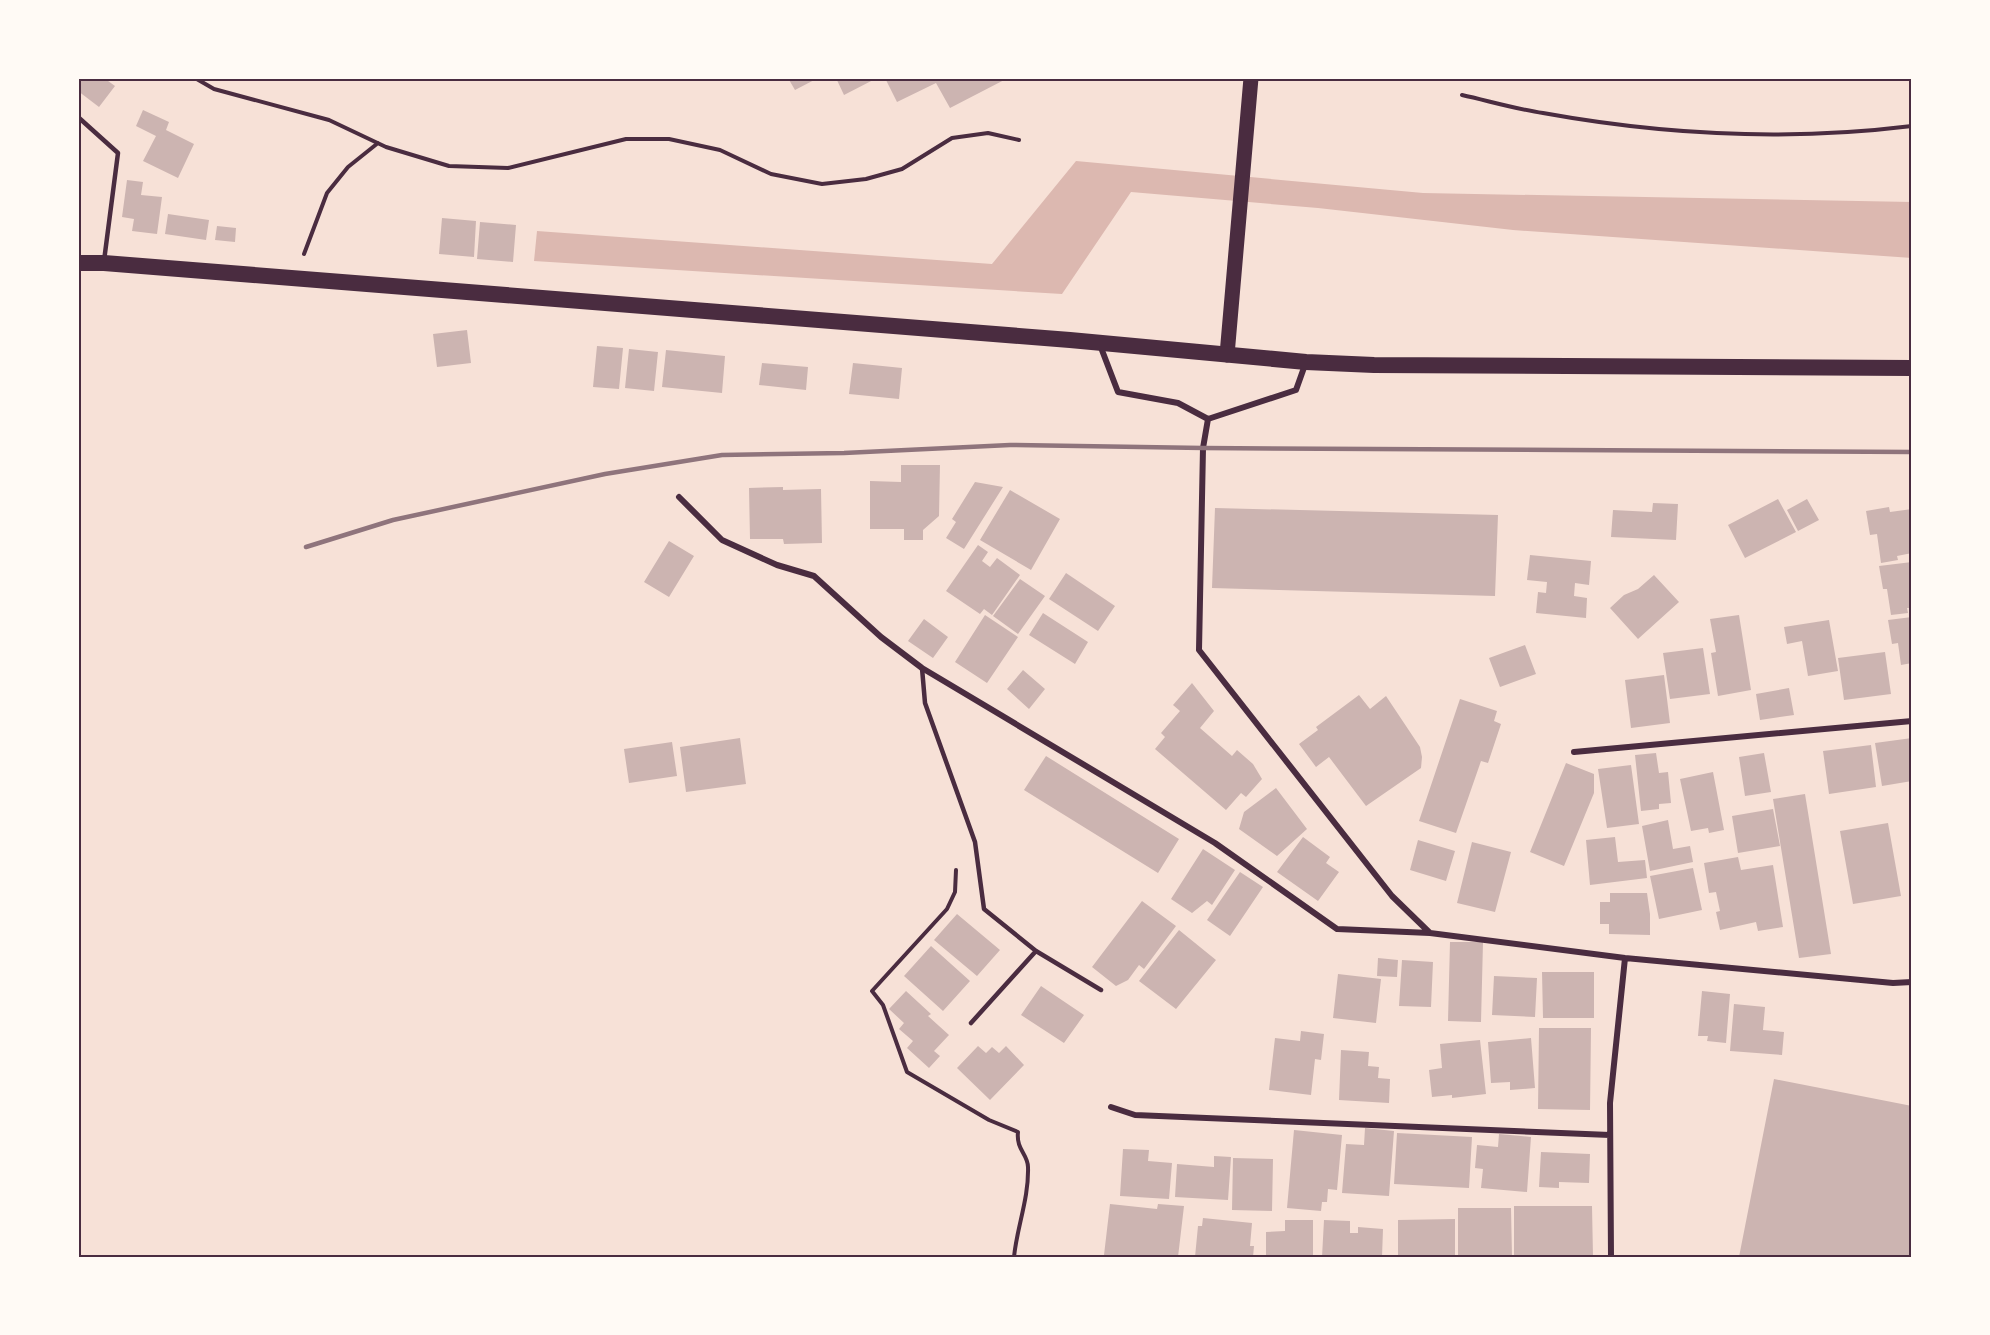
<svg xmlns="http://www.w3.org/2000/svg" width="1990" height="1335" font-family="Inter,sans-serif">
<style>
.water{fill:#dcb8b0}
.building{fill:#ccb4b1}
.lines{fill:none;stroke-linecap:round;stroke-linejoin:round}
.path{stroke:#4a2c40;stroke-width:4}
.service{stroke:#4a2c40;stroke-width:4.5}
.minor{stroke:#4a2c40;stroke-width:6}
.primary{stroke:#4a2c40;stroke-width:15}
.trunk{stroke:#4a2c40;stroke-width:16}
.rail{stroke:#8f747c;stroke-width:4.5}
.neatline{fill:none;stroke:#4a2c40;stroke-width:2}
</style>
<rect width="100%" height="100%" fill="#f7e1d7"/>
<!-- water -->
<path class="water" d="M1076 161 1423 193 1912 202V258L1513 230 1318 208 1131 192 1062 294 534 261 537 231 992 264Z"/>
<!-- building -->
<path class="building" d="M78 78H104L115 86 99 107 78 91Z
M788 78H818L795 90Z
M836 78H877L844 95Z
M885 78H1008L950 108 936 83 897 102Z
M143 110 169 122 166 130 194 144 178 178 143 161 156 136 136 126Z
M127 180 143 182 141 195 162 197 157 234 132 231 134 219 122 217Z
M168 214 209 220 206 240 165 234Z
M442 218 476 221 474 257 439 254Z
M480 222 516 225 513 262 477 259Z
M217 226 236 228 235 242 215 240Z
M467 330 471 363 437 367 433 334Z
M597 346 623 348 619 389 593 387Z
M629 349 658 352 654 391 625 388Z
M666 350 725 356 722 393 662 387Z
M762 363 808 367 806 390 759 385Z
M853 363 902 368 899 399 849 394Z
M901 465H940L939 516 923 530V540H904V529H870V481L901 482Z
M975 482 1003 487 964 549 946 538 956 522 952 519Z
M783 487V490L821 489 822 543 784 544 783 539H750L749 488Z
M1010 490 1060 519 1031 570 980 540Z
M1778 499 1796 532 1745 558 1728 525Z
M1807 499 1819 520 1798 531 1787 510Z
M1653 503 1678 504 1676 540 1611 537 1613 510 1652 512Z
M1889 507 1890 512 1912 509V553L1897 556 1898 560 1881 563 1877 534 1870 535 1866 511Z
M1215 508 1498 515 1495 596 1212 588Z
M669 541 694 556 669 597 644 582Z
M978 545 988 552 982 561 990 567 997 558 1020 575 992 615 984 609 980 614 946 591Z
M1530 555 1591 561 1589 585 1575 583 1574 596 1587 598 1586 618 1536 613 1538 592 1546 593 1547 582 1527 580Z
M1912 562V608H1907L1908 613 1891 615 1887 589H1883L1879 566Z
M1066 573 1115 606 1098 631 1049 599Z
M1654 575 1679 602 1638 639 1610 608 1624 595 1638 589Z
M1020 579 1045 596 1018 634 993 616Z
M1043 613 1088 642 1075 664 1029 635Z
M985 615 1018 637 987 683 955 662Z
M1739 615 1751 690 1718 696 1711 653 1716 652 1710 619Z
M1912 617V663L1901 665 1898 643 1892 644 1888 620Z
M924 619 948 637 933 658 908 641Z
M1829 620 1838 671 1808 676 1802 641 1787 644 1784 627Z
M1525 645 1536 674 1500 687 1489 658Z
M1703 648 1710 694 1670 699 1663 653Z
M1885 652 1891 694 1844 700 1838 658Z
M1023 670 1045 689 1029 709 1007 689Z
M1664 675 1670 723 1631 728 1625 680Z
M1192 683 1214 711 1200 728 1232 756 1237 750 1253 764 1262 779 1246 797 1241 793 1226 810 1155 749 1165 737 1161 733 1180 711 1173 705Z
M1789 688 1794 715 1760 720 1756 694Z
M1359 695 1370 709 1386 696 1420 747 1422 757 1421 768 1366 806 1329 757 1316 767 1299 744 1318 730 1316 727Z
M1460 699 1497 711 1494 721 1501 724 1488 763 1481 761 1456 833 1419 821Z
M740 738 746 784 686 792 680 747Z
M1912 738V781L1882 786 1875 743Z
M672 742 677 776 629 783 624 749Z
M1871 745 1876 787 1829 794 1823 751Z
M1656 753 1659 773 1668 772 1671 803 1659 804V809L1641 811 1635 755Z
M1764 753 1771 792 1745 796 1739 757Z
M1046 756 1179 839 1158 873 1024 790Z
M1566 763 1594 774V793L1564 866 1530 852Z
M1631 765 1639 824 1607 828 1598 769Z
M1713 772 1724 830 1709 833 1708 828 1691 831 1680 779Z
M1276 788 1307 829 1277 856 1239 829 1244 812Z
M1805 794 1831 954 1799 958 1773 799Z
M1773 809 1780 846 1738 853 1732 816Z
M1668 820 1673 849 1690 846 1693 862 1650 871 1642 826Z
M1888 823 1901 896 1853 904 1840 831Z
M1303 837 1330 857 1326 863 1339 872 1318 901 1277 872Z
M1615 837 1618 862 1645 860 1647 878 1590 885 1586 840Z
M1418 840 1455 851 1446 881 1410 870Z
M1472 842 1511 852 1495 912 1457 903Z
M1203 849 1235 870 1212 905 1207 901 1192 913 1171 899Z
M1738 857 1741 870 1773 865 1783 927 1758 931 1756 922 1720 930 1716 912 1720 911 1716 892 1709 893 1704 863Z
M1693 868 1702 910 1659 919 1650 876Z
M1240 872 1263 887 1230 936 1207 920Z
M1610 893H1647L1650 914V935L1609 934V924H1600V902H1610Z
M1142 901 1176 926 1144 969 1139 965 1128 980 1116 986 1092 967Z
M957 914 1000 950 977 976 934 940Z
M1179 930 1216 960 1176 1009 1139 981Z
M1450 942H1483L1481 1022 1448 1021Z
M931 946 970 981 943 1011 904 976Z
M1378 958 1398 960 1397 977 1377 976Z
M1402 960 1433 962 1431 1007 1399 1006Z
M1542 972H1594V1018H1543Z
M1338 974 1381 979 1376 1023 1333 1018Z
M1494 976 1537 978 1535 1017 1492 1015Z
M1041 986 1084 1015 1064 1043 1021 1015Z
M906 991 931 1014 928 1016 949 1035 934 1051 940 1056 929 1068 907 1048 913 1041 899 1029 904 1023 889 1009Z
M1702 991 1730 994 1726 1043 1707 1041 1708 1036H1698Z
M1734 1004 1765 1007 1763 1030 1784 1032 1782 1055 1730 1051Z
M1539 1028H1591L1590 1110 1538 1109Z
M1301 1031 1324 1034 1321 1060 1315 1059 1311 1095 1269 1090 1275 1038 1300 1041Z
M1531 1038 1535 1088 1510 1090V1082L1491 1083 1488 1042Z
M1480 1040 1486 1094 1452 1098V1095L1432 1097 1429 1070 1442 1068 1440 1044Z
M978 1046 986 1053 992 1047 999 1053 1006 1046 1024 1065 990 1100 957 1068Z
M1341 1050 1369 1052 1368 1066 1379 1067 1378 1078 1390 1079 1389 1103 1339 1100Z
M1774 1079 1912 1106V1257H1739Z
M1365 1128 1394 1131 1389 1196 1342 1193 1346 1144 1364 1145Z
M1294 1130 1342 1135 1337 1190 1328 1189 1327 1202H1322L1321 1211 1287 1208Z
M1397 1133 1472 1137 1469 1188 1394 1184Z
M1499 1134 1531 1137 1527 1192 1481 1188 1483 1169 1475 1168 1477 1145 1498 1147Z
M1123 1149 1149 1150 1148 1161 1172 1163 1169 1199 1120 1196Z
M1541 1152 1590 1154 1589 1183 1559 1182V1188L1539 1187Z
M1214 1156 1231 1157 1228 1200 1175 1197 1177 1164 1214 1167Z
M1233 1158 1273 1159 1272 1211 1232 1210Z
M1110 1204 1157 1209 1158 1204 1184 1206 1178 1257 1104 1255Z
M1514 1206H1592L1593 1257H1514Z
M1458 1208H1511L1512 1257H1458Z
M1203 1218 1252 1223 1250 1246H1254L1253 1257H1195L1198 1226H1202Z
M1455 1219V1257H1398V1220Z
M1285 1220H1313V1257H1266V1232L1285 1231Z
M1324 1220 1350 1221V1233H1358V1227L1383 1229 1382 1257H1322Z"/>
<g class="lines">
<!-- path -->
<path class="path" d="M195 78 214 89 329 120 386 147 449 166 508 168 626 139H669L720 150 771 174 822 184 866 179 902 169 952 138 988 133 1019 140
M1462 95C1489 101 1516 109 1543 113 1664 135 1790 141 1912 126
M304 254 327 193 348 167 378 143
M956 870 955 892 947 909 872 991 883 1005 907 1072 989 1120 1018 1132C1016 1150 1028 1154 1028 1167 1029 1198 1017 1227 1014 1257"/>
<!-- service -->
<path class="service" d="M78 117 118 153 104 261
M922 668 925 703 975 842 984 909 1036 951 1101 990
M971 1023 1036 951"/>
<!-- minor -->
<path class="minor" d="M1100 345 1118 392 1178 403 1208 419 1296 390 1306 362
M1208 419 1203 448 1199 650 1392 896 1430 933 1625 958 1893 983 1912 982
M679 497 722 540 777 565 814 576 881 637 922 668 1215 843 1337 929 1430 933
M1574 752 1912 721
M1111 1107 1135 1115 1610 1135
M1611 1257 1610 1103 1625 958"/>
<!-- primary -->
<path class="primary" d="M1227 355 1251 78"/>
<!-- trunk -->
<path class="trunk" d="M78 263H104L1070 340 1306 362 1374 365 1912 368"/>
<!-- rail -->
<path class="rail" d="M306 547 393 520 605 474 722 455 844 453 1010 445 1203 448 1912 452"/>
</g>
<!-- border -->
<rect width="1990" height="1335" fill="none" stroke="#fffaf5" stroke-width="159"/>
<rect x="80" y="80" width="1830" height="1176" class="neatline"/>
</svg>
